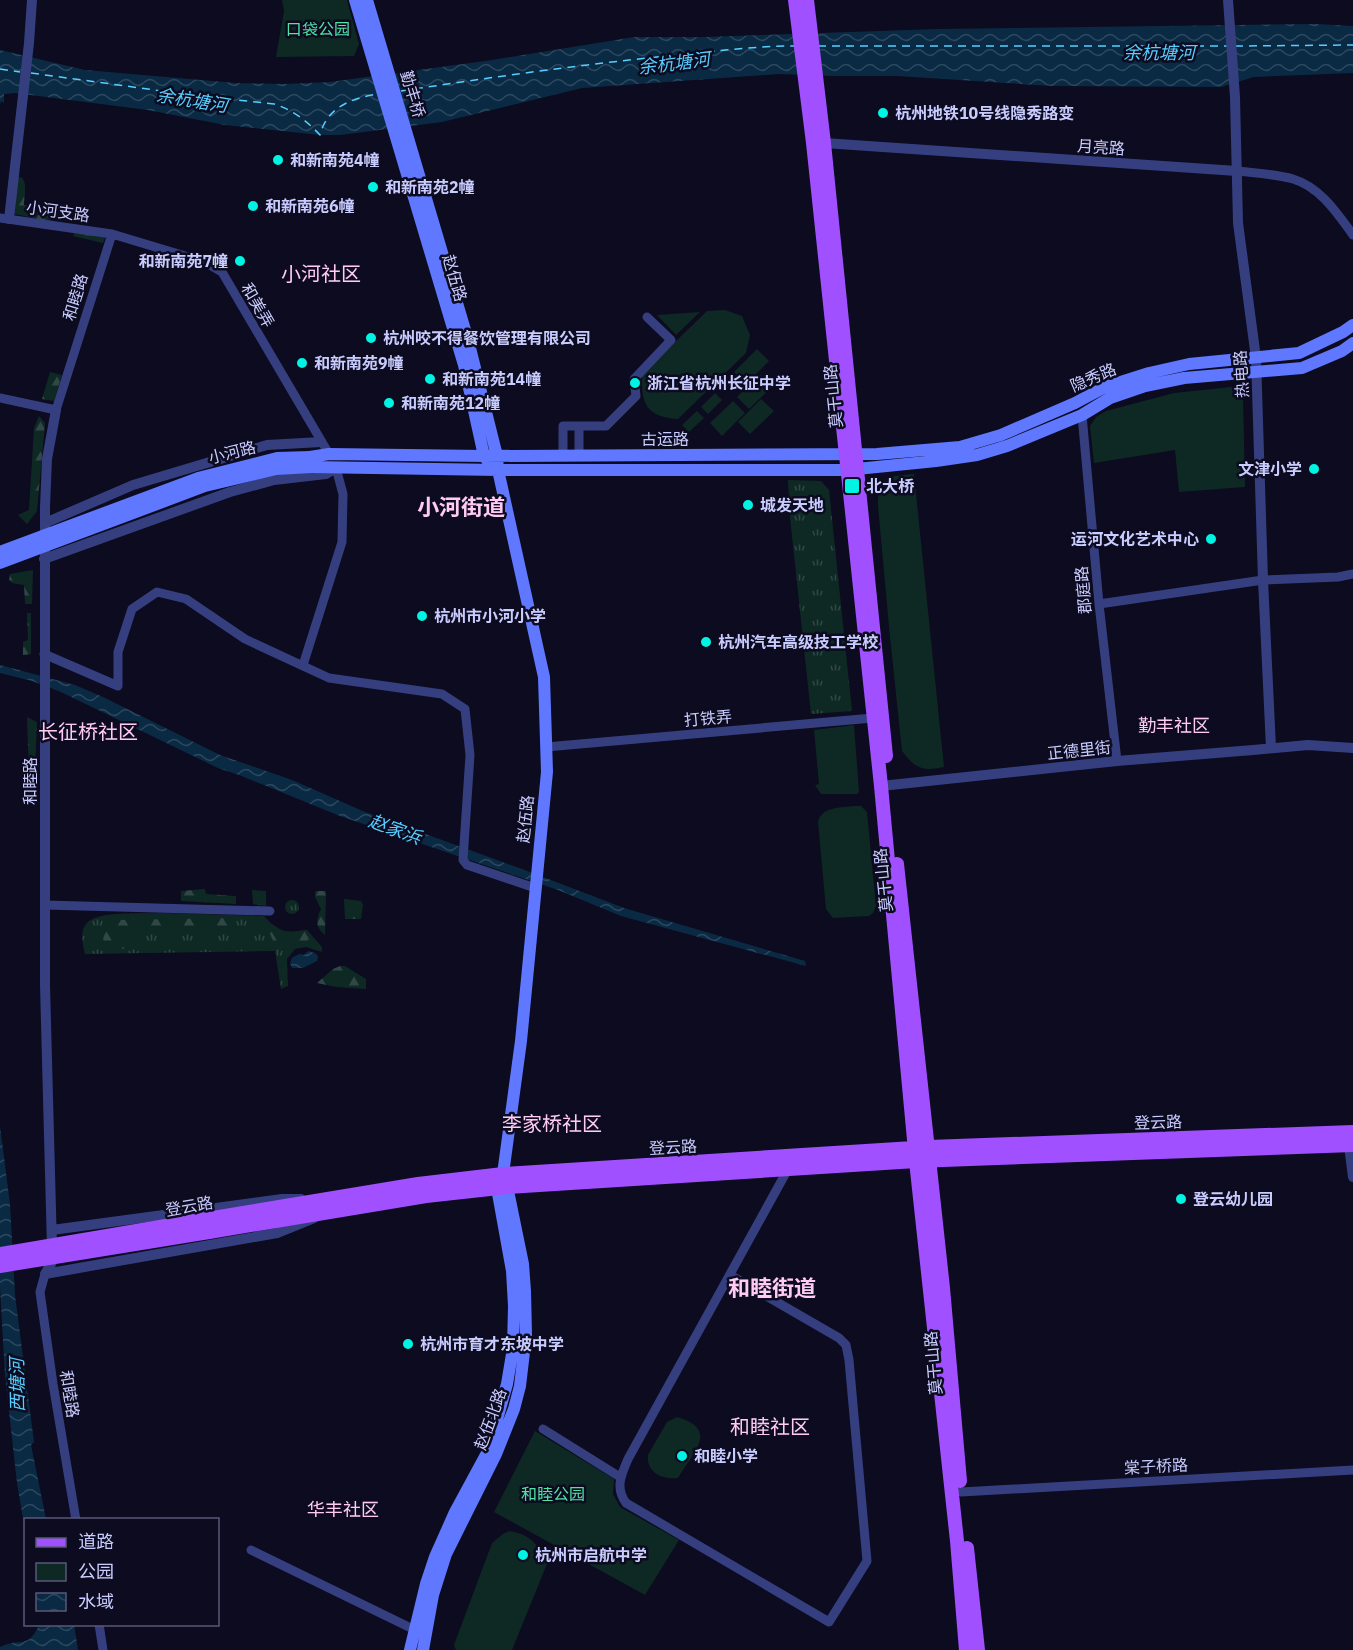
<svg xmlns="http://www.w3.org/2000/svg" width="1353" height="1650" font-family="'IBM Plex Sans','Noto Sans SC',sans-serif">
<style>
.grass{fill:url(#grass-tufts)}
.forest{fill:url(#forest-firs)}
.green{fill:#0e2924}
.water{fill:url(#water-waves)}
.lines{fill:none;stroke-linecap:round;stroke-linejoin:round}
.ferry{stroke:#57ceff;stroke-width:1.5;stroke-dasharray:8 6;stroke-linecap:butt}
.minor{stroke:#353f80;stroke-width:9}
.tertiary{stroke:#353f80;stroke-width:10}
.secondary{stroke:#6077ff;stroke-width:12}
.primary{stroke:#a050ff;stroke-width:14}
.secondary-bridge{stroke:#6077ff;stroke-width:12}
.primary-bridge{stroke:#a050ff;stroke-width:14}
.poi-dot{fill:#00f4e3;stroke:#0c0b1f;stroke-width:2}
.labels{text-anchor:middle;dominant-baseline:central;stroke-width:5;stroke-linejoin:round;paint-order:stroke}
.park-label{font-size:16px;fill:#52e2a6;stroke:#0c0b1f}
.street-label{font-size:16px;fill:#c9ccff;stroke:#0c0b1f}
.poi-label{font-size:16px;font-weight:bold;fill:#c9ccff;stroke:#0c0b1f;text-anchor:start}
.water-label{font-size:18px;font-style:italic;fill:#57ceff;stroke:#0c0b1f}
.neighbourhood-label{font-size:18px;fill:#ffcbf5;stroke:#0c0b1f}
.quarter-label{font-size:20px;fill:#ffcbf5;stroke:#0c0b1f}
.district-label{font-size:22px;font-weight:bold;fill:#ffcbf5;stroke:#0c0b1f}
</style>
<defs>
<pattern id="grass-tufts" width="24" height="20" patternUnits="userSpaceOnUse" patternTransform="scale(1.5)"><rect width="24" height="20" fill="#0e2924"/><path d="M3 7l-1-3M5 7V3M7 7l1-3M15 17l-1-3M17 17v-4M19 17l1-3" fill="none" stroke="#304745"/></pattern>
<pattern id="forest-firs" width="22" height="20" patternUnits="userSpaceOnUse" patternTransform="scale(1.5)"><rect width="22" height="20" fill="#0e2924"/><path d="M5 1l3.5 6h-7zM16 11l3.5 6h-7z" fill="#304745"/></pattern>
<pattern id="water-waves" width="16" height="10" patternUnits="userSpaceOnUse" patternTransform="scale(1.5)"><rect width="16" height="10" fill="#0a2a44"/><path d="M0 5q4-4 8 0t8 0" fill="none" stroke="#2c4860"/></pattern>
</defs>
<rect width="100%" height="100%" fill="#0c0b1f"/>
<!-- grass -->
<path class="grass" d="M788 480 821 481 829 490 852 711 811 714 790 517Z
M252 890 266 891V906L253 904Z
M285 907a7 7 0 1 1 14 0a7 7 0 1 1-14 0Z
M161 913 264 916C279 933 285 933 307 930L322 947V952L306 947 295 949 287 959 288 986 281 989 275 951 85 954C83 945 79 931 87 923 99 910 144 914 161 913Z"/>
<!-- forest -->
<path class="forest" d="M21 177C28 183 24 196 24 205L52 214 51 222 15 214 17 178Z
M74 233 106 235 103 243 73 236Z
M50 372 62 375 54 401 42 399Z
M39 416 45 423 37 511 27 524 18 515 29 510 34 428Z
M33 570 32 604H25L24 585 12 583 9 580 10 574Z
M27 613H31V654L23 655V642L28 640Z
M27 717 37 722 35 769 34 773 29 774Z
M205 889 206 894 236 896V904L181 901V891Z
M315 891H326L325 935C315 927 316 920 321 909L315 897Z
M344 899 361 901 363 905 361 919H345Z
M229 918 233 922V927L228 931 218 928H141L135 933 133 947C120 951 113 948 103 940L106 924 115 920Z
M270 923 286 933 307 930 311 936 307 941 281 949 275 945 266 925Z
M340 966H345L366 979V989L336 987 317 983 333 969Z"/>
<!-- green -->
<path class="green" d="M282 0H347L359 44 354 56 276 57 284 11Z
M725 310 742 316 750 335 746 353 678 419C646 417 641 404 642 374L707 311Z
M700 312 676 335 657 315Z
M757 349 769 361 746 384 734 372Z
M760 374 772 387 749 409 737 397Z
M1231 387 1239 390 1243 397 1245 487 1179 492 1175 450 1094 463 1090 426 1096 417 1106 411 1174 393Z
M715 393 722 400 708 414 701 407Z
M761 399 774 411 750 434 738 422Z
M733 401 745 413 722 436 710 423Z
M697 411 704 418 689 432 682 425Z
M914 474 944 767C922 772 915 768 902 751L890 637 878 506C878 476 888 476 914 474Z
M854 725 859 792 857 794H821L815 785 819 784 814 730Z
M854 806H861L867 812 876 906 873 913 869 916 833 918 826 909 818 822C822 806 841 808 854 806Z
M677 1417C720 1429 693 1453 678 1478 663 1480 646 1473 648 1455L667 1422Z
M535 1431 614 1479 613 1494 620 1507 679 1540 645 1595 494 1512Z
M509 1531C524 1533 534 1540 542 1552L546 1545 553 1549 512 1650H456L454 1645 492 1543 503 1534Z"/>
<!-- water -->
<path class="water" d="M1316 24 1353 26V73L1254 77 1221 87 1052 86 897 76H833L779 74 582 88 442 122 340 135H320L225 125 148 110 15 93 4 94V103L1 101 0 105V50L85 70 236 83 285 84 330 82 492 60 634 37H704L938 29Z
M0 665 75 685 103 697 220 755 292 780 365 812 522 869 624 908 805 961 806 966 621 916 558 890 340 816 239 775 218 768 61 692 32 681 0 673Z
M308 951 315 953 318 956 317 961 303 968H292L290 963 292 958 299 954 304 955Z
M0 1126 10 1204 15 1295 34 1442 31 1445 46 1519 26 1520 25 1530 17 1483 5 1376 0 1287Z
M74 1624 78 1650H0V1647C20 1637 28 1650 39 1625Z"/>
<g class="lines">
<!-- ferry -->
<path class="ferry" d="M818 46H1227
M1235 46 1353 45
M0 69 20 72
M31 73 184 94 274 104C293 110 307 121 320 135 327 107 352 98 378 94
M401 91C493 77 585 64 677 55 717 51 756 46 795 46"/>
<!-- minor -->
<path class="minor" d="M1237 171C1255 173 1275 174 1293 179 1320 187 1337 213 1353 235
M0 218 112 234 205 262 222 272 329 454
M0 398 56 410 112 234
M1082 415 1099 604 1117 761
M579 426V456
M563 456V426H606L636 396 634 379 671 340 647 317
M1099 604 1263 580 1338 577 1353 574
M44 654 118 686V652L132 609 157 592 186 599 245 639 329 678 442 694 465 709 470 755 463 860 467 865 535 888
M303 665 342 542 343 494 336 468
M546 747 873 718
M45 905 270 911
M45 1274 40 1292 53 1384 76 1520
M730 1275 839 1338 846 1345 849 1360 867 1561 829 1622 626 1503C615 1488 621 1475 628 1459L788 1169
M543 1429 620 1477
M961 1492 1353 1470
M251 1550 415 1630
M99 1624 103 1650"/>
<!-- tertiary -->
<path class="tertiary" d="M1228 0 1235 97 1238 223 1256 358 1263 580 1271 748
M824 143 1237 171
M9 219 29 43 32 0
M45 523 133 485 267 445 321 442
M44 559 230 492 274 480 326 474 336 468
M881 786 1117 761 1253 750 1308 745 1353 748
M1348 1138 1353 1177
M52 1230 282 1199H301
M45 1274 52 1262V1248L45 985V507L47 459 56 410
M45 1274 277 1233 314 1218"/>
<!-- secondary -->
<path class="secondary" d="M355 0 464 365 484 456 488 461
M367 0 468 340 497 456 498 470 544 677 547 772 521 1041 503 1174 497 1188 512 1271 514 1306 513 1348 507 1384 488 1451 455 1512 435 1557 426 1584 410 1650
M310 457 329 454 484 456 877 454 960 447 1001 435 1075 403 1105 387 1149 373 1189 364 1299 353 1343 332 1353 325
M311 467 498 470H847L936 461 977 455 1007 446 1082 415 1110 398 1145 386 1184 378 1302 368 1342 351 1353 343
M423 1650 433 1595 446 1554 496 1454 514 1409 520 1386 526 1335 525 1291 523 1264 506 1181"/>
<!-- primary -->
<path class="primary" d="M795 0 813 143 881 786 916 1161 957 1541 966 1650
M807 0 824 143 886 756
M897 864 943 1288 960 1481
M207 1219 418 1184 503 1174 929 1147 1353 1132
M209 1232 426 1196 508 1187 916 1161 1353 1145
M967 1548 978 1650"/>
<!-- secondary-bridge -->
<path class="secondary-bridge" d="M0 552 198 478 277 458 310 457
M0 563 205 486 276 469 311 467"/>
<!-- primary-bridge -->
<path class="primary-bridge" d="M0 1254 207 1219
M0 1266 209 1232"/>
</g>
<!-- markers -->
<g class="poi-dot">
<circle cx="883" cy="113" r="6"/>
<circle cx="278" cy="160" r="6"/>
<circle cx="373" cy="187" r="6"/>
<circle cx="253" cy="206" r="6"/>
<circle cx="240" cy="261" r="6"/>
<circle cx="371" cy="338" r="6"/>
<circle cx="302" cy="363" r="6"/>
<circle cx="430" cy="379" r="6"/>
<circle cx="635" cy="383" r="6"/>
<circle cx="389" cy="403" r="6"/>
<circle cx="1314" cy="469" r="6"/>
<rect x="844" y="478" width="16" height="16" rx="3"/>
<circle cx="748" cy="505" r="6"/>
<circle cx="1211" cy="539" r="6"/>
<circle cx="422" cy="616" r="6"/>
<circle cx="706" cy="642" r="6"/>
<circle cx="1181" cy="1199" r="6"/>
<circle cx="408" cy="1344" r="6"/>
<circle cx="682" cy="1456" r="6"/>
<circle cx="523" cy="1555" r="6"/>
</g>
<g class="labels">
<!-- park labels -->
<g class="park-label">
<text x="318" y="29">口袋公园</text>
<text x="553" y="1494">和睦公园</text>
</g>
<!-- street labels -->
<g class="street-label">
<text transform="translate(413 94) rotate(73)">勤丰桥</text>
<text transform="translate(1101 147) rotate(4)">月亮路</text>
<text transform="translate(58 211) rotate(8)">小河支路</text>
<text transform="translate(455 278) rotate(74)">赵伍路</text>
<text transform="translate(75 297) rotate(-73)">和睦路</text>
<text transform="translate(258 305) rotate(60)">和美弄</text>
<text transform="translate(1241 374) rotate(-93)">热电路</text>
<text transform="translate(1093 377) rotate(-23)">隐秀路</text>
<text transform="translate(833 396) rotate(-96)">莫干山路</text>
<text x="665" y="439">古运路</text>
<text transform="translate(232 452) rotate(-14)">小河路</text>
<text transform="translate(1083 590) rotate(-95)">郡庭路</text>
<text transform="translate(708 718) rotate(-5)">打铁弄</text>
<text transform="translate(1079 750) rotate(-6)">正德里街</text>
<text transform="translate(30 781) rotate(-90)">和睦路</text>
<text transform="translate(525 819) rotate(-84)">赵伍路</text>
<text transform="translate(883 880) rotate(-96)">莫干山路</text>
<text transform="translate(1158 1122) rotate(-2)">登云路</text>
<text transform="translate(673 1147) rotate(-3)">登云路</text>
<text transform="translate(189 1206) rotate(-10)">登云路</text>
<text transform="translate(933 1363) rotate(-95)">莫干山路</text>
<text transform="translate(70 1394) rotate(81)">和睦路</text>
<text transform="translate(490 1419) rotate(-70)">赵伍北路</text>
<text transform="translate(1156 1466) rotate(-3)">棠子桥路</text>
</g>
<!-- poi labels -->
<g class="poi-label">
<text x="895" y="113">杭州地铁10号线隐秀路变</text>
<text x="290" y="160">和新南苑4幢</text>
<text x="385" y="187">和新南苑2幢</text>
<text x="265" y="206">和新南苑6幢</text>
<text x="228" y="261" text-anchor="end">和新南苑7幢</text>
<text x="383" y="338">杭州咬不得餐饮管理有限公司</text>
<text x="314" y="363">和新南苑9幢</text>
<text x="442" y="379">和新南苑14幢</text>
<text x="647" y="383">浙江省杭州长征中学</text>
<text x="401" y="403">和新南苑12幢</text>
<text x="1302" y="469" text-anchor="end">文津小学</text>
<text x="866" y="486">北大桥</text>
<text x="760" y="505">城发天地</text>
<text x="1199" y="539" text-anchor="end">运河文化艺术中心</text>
<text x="434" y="616">杭州市小河小学</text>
<text x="718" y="642">杭州汽车高级技工学校</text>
<text x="1193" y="1199">登云幼儿园</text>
<text x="420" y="1344">杭州市育才东坡中学</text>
<text x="694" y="1456">和睦小学</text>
<text x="535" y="1555">杭州市启航中学</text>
</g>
<!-- water labels -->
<g class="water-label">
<text x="1159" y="52">余杭塘河</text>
<text transform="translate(674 63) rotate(-7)">余杭塘河</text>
<text transform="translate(192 100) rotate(9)">余杭塘河</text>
<text transform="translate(395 829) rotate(20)">赵家浜</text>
<text transform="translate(17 1385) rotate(-91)">西塘河</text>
</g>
<!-- neighbourhood labels -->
<g class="neighbourhood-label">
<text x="1174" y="725">勤丰社区</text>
<text x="343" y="1509">华丰社区</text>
</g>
<!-- quarter labels -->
<g class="quarter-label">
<text x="321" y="273">小河社区</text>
<text x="88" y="731">长征桥社区</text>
<text x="552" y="1123">李家桥社区</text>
<text x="770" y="1426">和睦社区</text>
</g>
<!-- district labels -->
<g class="district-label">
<text x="461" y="506">小河街道</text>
<text x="772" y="1287">和睦街道</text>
</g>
</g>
<!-- legend -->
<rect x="24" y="1518" width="195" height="108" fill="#0c0b1f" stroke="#585879" stroke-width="1.5"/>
<rect x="36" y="1538" width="30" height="9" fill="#a050ff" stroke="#585879" stroke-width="1.5"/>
<text x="78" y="1548" font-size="18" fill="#c9ccff">道路</text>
<rect x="36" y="1563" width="30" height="18" fill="#0e2924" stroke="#585879" stroke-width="1.5"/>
<text x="78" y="1578" font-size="18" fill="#c9ccff">公园</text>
<rect x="36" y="1593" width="30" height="18" fill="url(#water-waves)" stroke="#585879" stroke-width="1.5"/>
<text x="78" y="1608" font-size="18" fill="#c9ccff">水域</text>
</svg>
